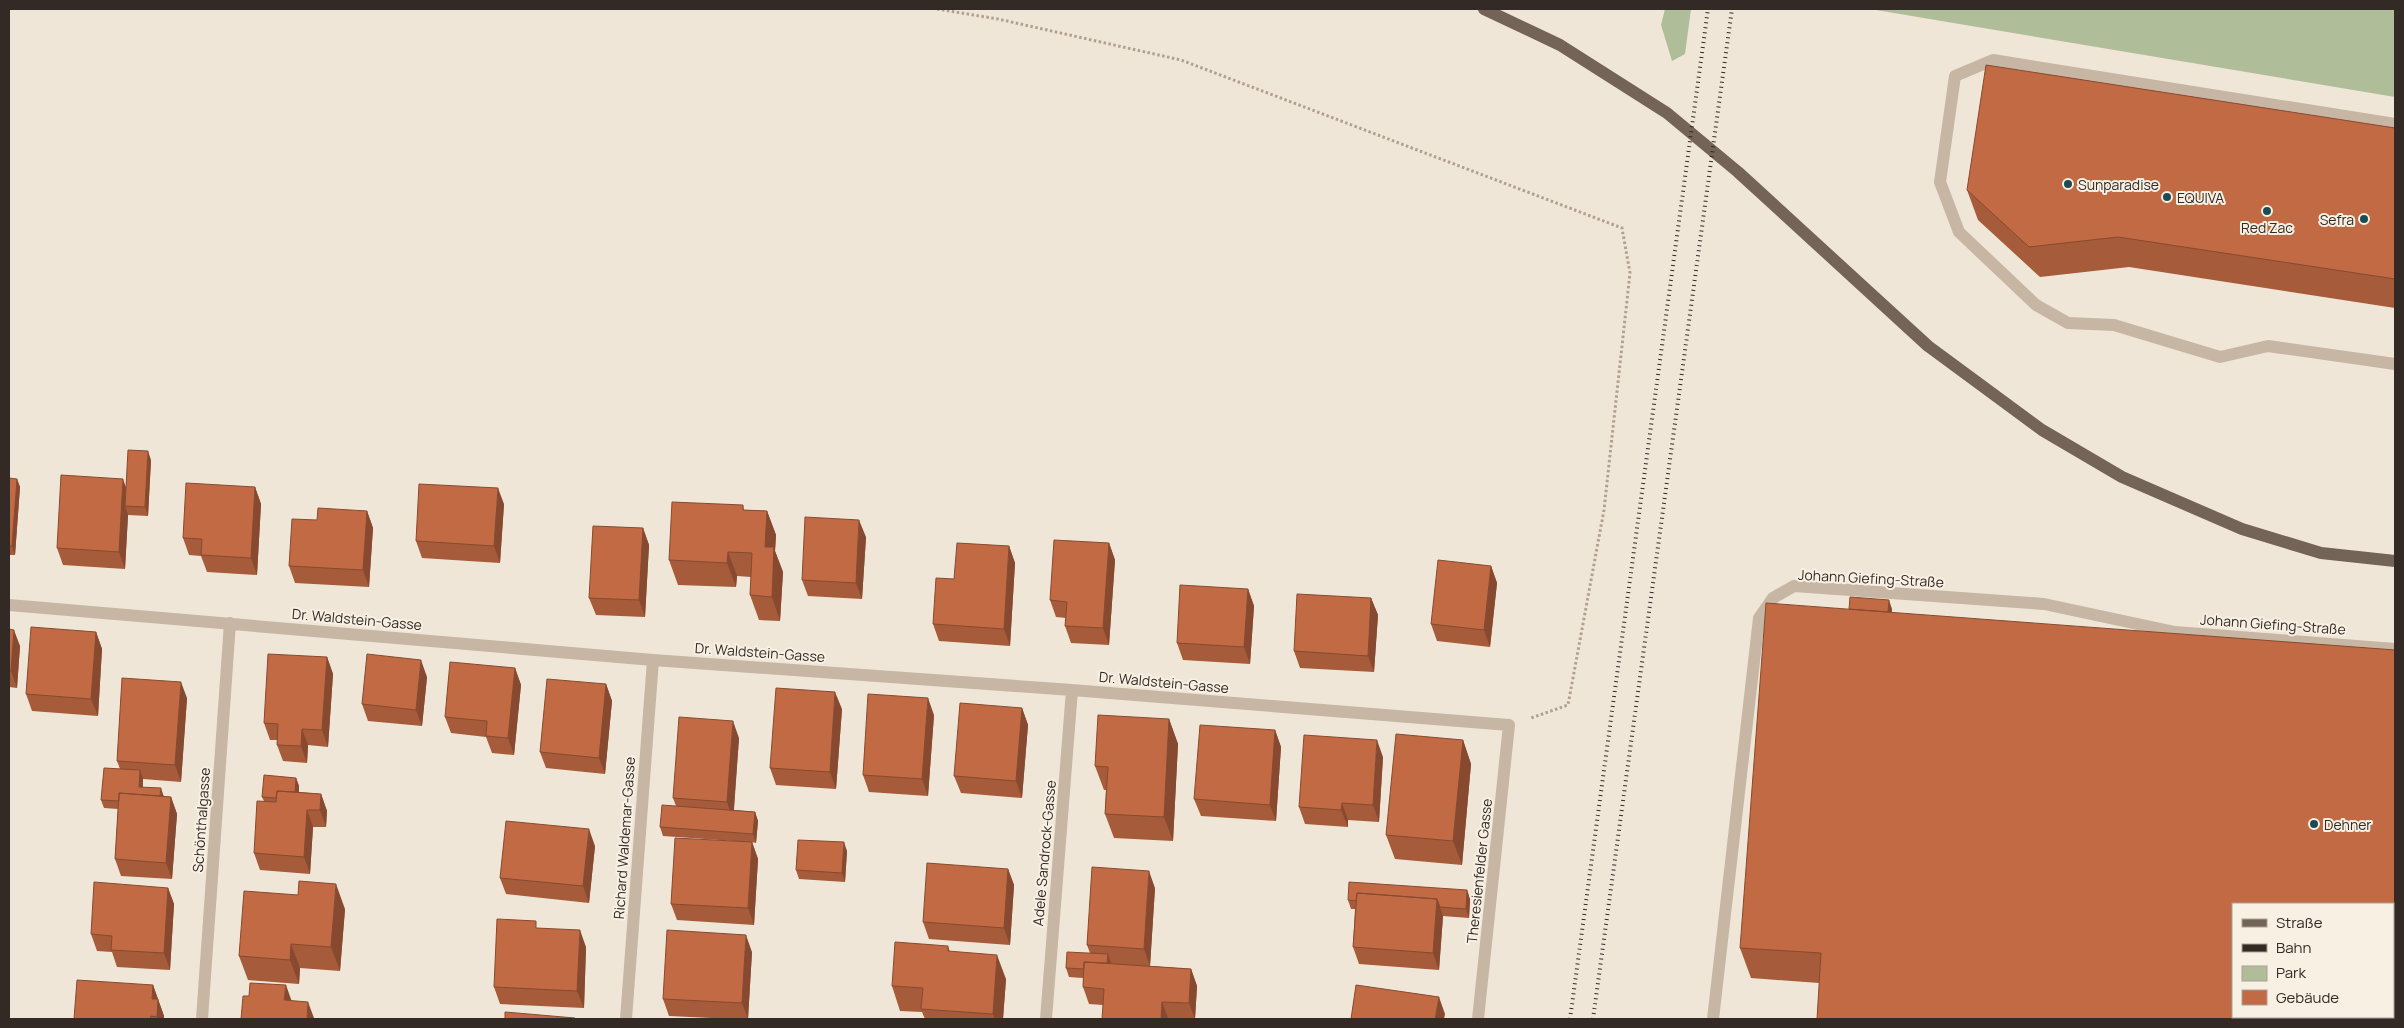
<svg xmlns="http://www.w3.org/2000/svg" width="2404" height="1028" font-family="Manrope,sans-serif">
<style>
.green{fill:#afbe99}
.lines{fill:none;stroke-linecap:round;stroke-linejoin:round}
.path{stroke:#b2a08f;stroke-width:3;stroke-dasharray:2.5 2.5;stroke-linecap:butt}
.service{stroke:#c7b6a4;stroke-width:12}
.minor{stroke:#c7b6a4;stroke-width:12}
.primary{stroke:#746357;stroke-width:12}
.rail{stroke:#332a26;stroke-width:4;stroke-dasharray:1 4;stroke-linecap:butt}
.wall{fill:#a65b3a}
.shaded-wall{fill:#874a30}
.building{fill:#c16a44;stroke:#874a30;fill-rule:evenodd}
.poi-dot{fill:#1d4b52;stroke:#f8f0e3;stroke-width:2}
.labels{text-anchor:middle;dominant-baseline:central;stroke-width:4;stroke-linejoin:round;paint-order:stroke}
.poi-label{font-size:14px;fill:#332a26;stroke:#f8f0e3;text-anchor:start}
.street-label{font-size:14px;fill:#332a26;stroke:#f8f0e3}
</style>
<rect width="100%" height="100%" fill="#f0e6d8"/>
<!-- green -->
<path class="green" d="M1665 9H1691L1685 54 1672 61 1661 25Z
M1870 9H2395V97Z"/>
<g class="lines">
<!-- path -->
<path class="path" d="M937 9 998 19 1181 60 1622 228 1630 273 1604 510 1568 705 1531 718"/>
<!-- service -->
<path class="service" d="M2395 124 1993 60 1955 76 1940 182 1959 232 2036 305 2068 323 2114 325 2220 357 2268 346 2395 364"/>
<!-- minor -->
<path class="minor" d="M9 605 653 660 1072 690 1509 725 1478 1019
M202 1019 230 623
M626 1019 653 660
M1046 1019 1072 690
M1713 1019 1759 618 1773 598 1794 586 2044 604 2175 632 2395 649"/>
<!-- primary -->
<path class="primary" d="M1484 9 1560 45 1667 113 1738 172 1928 346 2042 430 2122 477 2242 529 2321 553 2395 561"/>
<!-- rail -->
<path class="rail" d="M1570 1019 1708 9
M1593 1019 1732 9"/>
</g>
<!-- wall -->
<path class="wall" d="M2395 128V308L2129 267 2040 277 1978 220 1967 190Z
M151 460 148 516 128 515 125 569 63 565 57 548 126 487Z
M9 478 17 479 20 487 15 555H9Z
M255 487 261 504 257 575 207 572 201 556 189 555 183 538Z
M504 504 500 563 422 558 416 541Z
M743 505 744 510 767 511 776 535 775 551 783 572 780 621 759 620 750 595 751 577 737 576 736 587 678 585 669 560Z
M367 511 373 528 369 587 295 583 289 566 317 520Z
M643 528 649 545 645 617 596 615 589 598Z
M866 537 862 599 808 596 802 580Z
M1109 543 1115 560 1109 645 1071 643 1065 626 1066 618 1056 617 1050 600Z
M1009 546 1015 563 1010 646 939 641 933 624 954 579Z
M1491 566 1497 583 1490 647 1437 641 1431 624Z
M1248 589 1254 606 1250 664 1183 660 1177 643Z
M1371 598 1378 615 1374 672 1300 668 1294 651Z
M1849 609H1892L1819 983 1751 978 1740 948Z
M9 629 20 646 17 688 9 687Z
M96 632 102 649 98 716 32 711 26 694Z
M327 657 333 674 328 747 308 745 307 763 283 761 277 745V740H270L264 723Z
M515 668 521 685 514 755 492 753 486 737 451 733 445 717Z
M427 677 422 726 368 721 362 704Z
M606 684 612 701 605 774 546 768 540 752Z
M187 698 181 782 143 779V787L164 796 171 797 177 814 172 879 121 876 115 859 118 809 104 808 101 800 120 769 117 761Z
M1022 708 1028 725 1022 798 961 793 954 776Z
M842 709 836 789 776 785 770 768Z
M934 715 928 796 869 792 863 775Z
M1169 719 1178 744 1173 841 1114 838 1105 814 1106 790H1104L1095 766Z
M1275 730 1281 747 1276 821 1201 816 1194 799Z
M739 738 734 810 755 812 758 821 756 843 752 842 758 859 754 925 677 920 671 904 734 841 663 836 660 827 676 806 673 798Z
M1463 740 1471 764 1462 865 1395 859 1386 835Z
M1383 757 1379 822 1348 820V827L1305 824 1299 807Z
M296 778 299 786V792L321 794 327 811 326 827H313L310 874 260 870 254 853 264 801 262 797Z
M595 846 589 903 506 894 500 878Z
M847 851 845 882 799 879 796 870Z
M1008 869 1014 885 1010 945 929 939 923 922Z
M168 888 174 904 170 970 117 967 112 952 97 951 91 934Z
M1155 888 1150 966 1191 969 1197 986 1195 1019 1168 1018 1103 1005 1089 1004 1083 987V978L1069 977 1066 968 1090 953 1087 945Z
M1467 890 1470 899 1469 918 1443 916 1439 970 1359 964 1353 947 1355 909H1351L1348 900Z
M345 909 340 971 300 968 299 984 248 980 239 956Z
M539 928 586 947 584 1008 500 1004 494 987Z
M948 946 950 952 1006 979 1003 1019H925L922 1012 900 1011 892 986Z
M752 952 748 1019H733L669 1016 663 999Z
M153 985 164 1016V1019H74Z"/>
<!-- shaded-wall -->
<path class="shaded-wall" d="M148 451 151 460 148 516 145 507Z
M17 479 20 487 15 555 12 546Z
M123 479 129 496 125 506 128 515 125 569 119 552Z
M255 487 261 504 257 575 251 558Z
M498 488 504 504 500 563 494 546Z
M367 511 373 528 369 587 363 570Z
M767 511 776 535 775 551 783 572 780 621 772 597 765 547Z
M859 520 866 537 862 599 856 583Z
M643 528 649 545 645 617 639 600Z
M1109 543 1115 560 1109 645 1103 628Z
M1009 546 1015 563 1010 646 1004 629Z
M728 552 737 576 736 587 727 563Z
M1491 566 1497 583 1490 647 1484 630Z
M1248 589 1254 606 1250 664 1244 647Z
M1371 598 1378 615 1374 672 1368 656Z
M1889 600 1892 609 1890 642 1886 633Z
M14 630 20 646 17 688 11 671Z
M96 632 102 649 98 716 91 699Z
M327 657 333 674 328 747 322 730Z
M421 660 427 677 422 726 416 710Z
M515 668 521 685 514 755 508 738Z
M181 682 187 698 181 782 175 765Z
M606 684 612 701 605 774 599 758Z
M835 692 842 709 836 789 830 772Z
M928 698 934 715 928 796 922 779Z
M1022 708 1028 725 1022 798 1016 781Z
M1169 719 1178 744 1173 841 1164 817Z
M733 721 739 738 733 819 727 802Z
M302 729 308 745 307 763 301 746Z
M1275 730 1281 747 1276 821 1270 805Z
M1377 740 1383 757 1379 822 1373 805Z
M1463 740 1471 764 1462 865 1453 841Z
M140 770 143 779 142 796 139 787Z
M296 778 299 786 298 808 294 800Z
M161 788 164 797 160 804Z
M321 794 327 811 326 827 320 810Z
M171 797 177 814 172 879 166 863Z
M1342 803 1348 820V827L1341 810Z
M307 810 313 827 310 874 304 857Z
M755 812 758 821 756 843 753 834Z
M589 829 595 846 589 903 583 886Z
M752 842 758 859 754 925 748 908Z
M844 842 847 851 845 882 842 873Z
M1008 869 1014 885 1010 945 1004 928Z
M1149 871 1155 888 1150 966 1144 949Z
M336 884 345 909 340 971 331 947Z
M168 888 174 904 170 970 164 953Z
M1467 890 1470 899 1469 918 1466 909Z
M1437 899 1443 916 1439 970 1433 953Z
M580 930 586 947 584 1008 577 991Z
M746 935 752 952 748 1019 742 1003Z
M291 944 300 968 299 984 290 960Z
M1108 954 1111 963 1110 980 1106 971Z
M997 955 1006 979 1003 1019H995L993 1014Z
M1191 969 1197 986 1195 1019 1189 1003Z
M153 985 164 1016V1019H157V1017L152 999Z
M286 985 292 1002 284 1000Z
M1439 997 1445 1014 1444 1019H1435Z
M308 1002 314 1018V1019H307Z
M1162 1002 1168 1018V1019H1161Z"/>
<!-- building -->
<path class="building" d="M1986 65 2395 128V279L2118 237 2029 247 1967 190Z
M128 450 148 451 145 507 125 506Z
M61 475 123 479 119 552 57 548Z
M9 478 17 479 12 546H9Z
M186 483 255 487 251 558 201 555 202 539 183 538Z
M419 484 498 488 494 546 416 541Z
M672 502 743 505V510L767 511 765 547H774L772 597 750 595 752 553 728 552 727 563 669 560Z
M318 508 367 511 363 570 289 566 292 519 317 520Z
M805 517 859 520 856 583 802 580Z
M593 526 643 528 639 600 589 598Z
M1054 540 1109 543 1103 628 1065 626 1067 602 1050 600Z
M957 543 1009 546 1004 629 933 624 936 578 954 579Z
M1438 560 1491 566 1484 630 1431 624Z
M1180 585 1248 589 1244 647 1177 643Z
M1297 594 1371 598 1368 656 1294 651Z
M1850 597 1889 600 1888 612 1849 609Z
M1766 603 2395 650V1019H1817L1821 953 1740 948ZM2233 904H2393V1017H2233Z
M31 627 96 632 91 699 26 694Z
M9 629 14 630 11 671H9Z
M268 654 327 657 322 730 302 729 301 746 277 745 278 724 264 723Z
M367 654 421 660 416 710 362 704Z
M450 662 515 668 508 738 486 736 487 721 445 717Z
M122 678 181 682 175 765 117 761Z
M547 679 606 684 599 758 540 752Z
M776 688 835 692 830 772 770 768Z
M868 694 928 698 922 779 863 775Z
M960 703 1022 708 1016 781 954 776Z
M1098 715 1169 719 1164 817 1105 814 1108 767 1095 766Z
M679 717 733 721 727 802 673 798Z
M1200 725 1275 730 1270 805 1194 799Z
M1396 734 1463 740 1453 841 1386 835Z
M1304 735 1377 740 1373 805 1342 803 1341 810 1299 807Z
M104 768 140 770 139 787 161 788 160 796 119 793V801L101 800Z
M264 775 296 778 295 792 277 791 276 798 262 797Z
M277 791 321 794 320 810H307L304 857 254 853 257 801 276 802Z
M119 793 171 797 166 863 115 859Z
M662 805 755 812 753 834 660 827Z
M506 821 589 829 583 886 500 878Z
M675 838 752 842 748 908 671 904Z
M798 840 844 842 842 873 796 870Z
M927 863 1008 869 1004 928 923 922Z
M1092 867 1149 871 1144 949 1087 945Z
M299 881 336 884 331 947 291 944 290 960 239 956 244 891 298 895Z
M94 882 168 888 164 953 111 950 112 936 91 934Z
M1349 882 1467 890 1466 909 1440 907 1437 899 1357 893 1356 901 1348 900Z
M1357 893 1437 899 1433 953 1353 947Z
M497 919 536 921V928L580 930 577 991 494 987Z
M667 930 746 935 742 1003 663 999Z
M895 942 948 946V951L997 955 993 1014 921 1009 923 988 892 986Z
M1067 952 1108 954 1107 963 1084 962V969L1066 968Z
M1084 962 1191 969 1189 1003 1162 1002 1161 1019H1102L1104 989 1083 987Z
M77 980 153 985 152 999H158L157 1017 151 1016 150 1019H74Z
M250 983 286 985 284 1000 308 1002 307 1019H241L243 996H249Z
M1356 985 1439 997 1435 1019H1351Z
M505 1012 575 1018V1019H505Z"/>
<!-- markers -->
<g class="poi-dot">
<circle cx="2068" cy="184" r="5"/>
<circle cx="2167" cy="197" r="5"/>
<circle cx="2267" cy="211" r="5"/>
<circle cx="2364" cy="219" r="5"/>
<circle cx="2314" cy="824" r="5"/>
</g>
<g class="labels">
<!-- poi labels -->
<g class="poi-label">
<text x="2078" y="184">Sunparadise</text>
<text x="2177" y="197">EQUIVA</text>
<text x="2354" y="219" text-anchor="end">Sefra</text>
<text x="2267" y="227" text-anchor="middle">Red Zac</text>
<text x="2324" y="824">Dehner</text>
</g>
<!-- street labels -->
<g class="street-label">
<text transform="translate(1871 578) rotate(3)">Johann Giefing-Straße</text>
<text transform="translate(357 619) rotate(5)">Dr. Waldstein-Gasse</text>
<text transform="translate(2273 624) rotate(4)">Johann Giefing-Straße</text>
<text transform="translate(760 652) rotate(4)">Dr. Waldstein-Gasse</text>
<text transform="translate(1164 682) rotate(5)">Dr. Waldstein-Gasse</text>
<text transform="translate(201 820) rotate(-86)">Schönthalgasse</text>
<text transform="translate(624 838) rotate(-86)">Richard Waldemar-Gasse</text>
<text transform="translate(1044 853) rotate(-85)">Adele Sandrock-Gasse</text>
<text transform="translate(1479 871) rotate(-84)">Theresienfelder Gasse</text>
</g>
</g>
<!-- border -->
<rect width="2404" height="1028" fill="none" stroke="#332a26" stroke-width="20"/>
<!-- legend -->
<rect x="2232" y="903" width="162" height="115" fill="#f8f0e3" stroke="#a9a197"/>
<rect x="2242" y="919" width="25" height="8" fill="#746357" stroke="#a9a197"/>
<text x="2276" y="928" font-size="15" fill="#332a26">Straße</text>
<rect x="2242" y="944" width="25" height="8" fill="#332a26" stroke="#a9a197"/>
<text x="2276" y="953" font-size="15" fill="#332a26">Bahn</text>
<rect x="2242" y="966" width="25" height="15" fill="#afbe99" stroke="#a9a197"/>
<text x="2276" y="978" font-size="15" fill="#332a26">Park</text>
<rect x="2242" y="990" width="25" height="15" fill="#c16a44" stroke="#a9a197"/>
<text x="2276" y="1003" font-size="15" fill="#332a26">Gebäude</text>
</svg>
